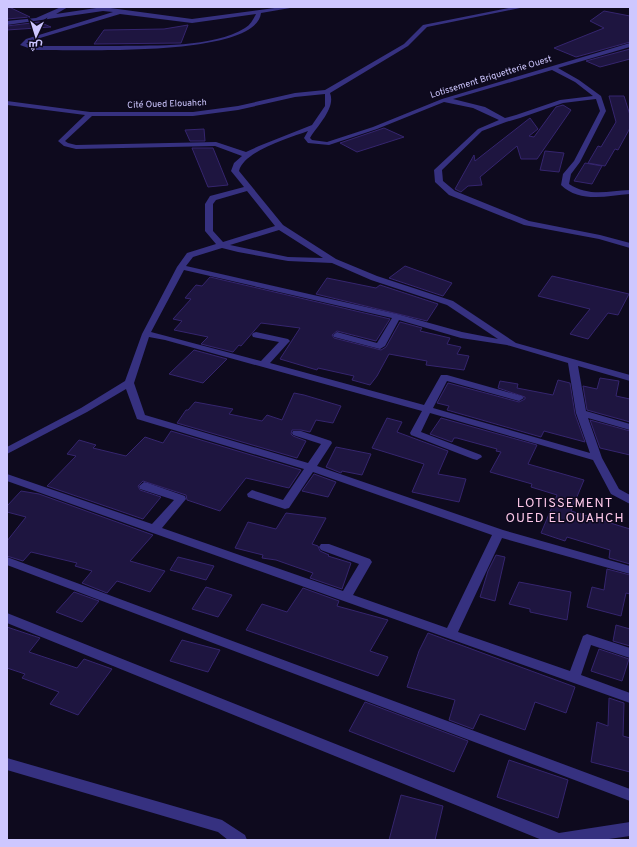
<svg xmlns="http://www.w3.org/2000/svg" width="637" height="847" font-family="Overpass,Cairo,sans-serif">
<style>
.building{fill:#1e1540;stroke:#35256e}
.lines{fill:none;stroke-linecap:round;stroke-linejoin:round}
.street{fill:#363180;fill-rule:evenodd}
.labels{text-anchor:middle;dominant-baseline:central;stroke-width:3;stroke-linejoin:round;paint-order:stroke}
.far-street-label{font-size:9px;fill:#cec7ff;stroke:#0e0a1e}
.quarter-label{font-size:13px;letter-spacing:1px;fill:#ffc9ea;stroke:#0e0a1e}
</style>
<rect width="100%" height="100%" fill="#0e0a1e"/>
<!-- building -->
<path class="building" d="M7 7H9L30 17 7 19Z
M604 11 630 16V42L576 57 554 48 604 28 590 21Z
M39 22 51 27 7 30V26Z
M188 25 181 43 94 44 104 30 164 29Z
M630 49V59L600 67 586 61Z
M609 96H624L630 115V128L618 150 615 149 605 166 588 163 598 146 601 147 616 122Z
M563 105 571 110 537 159H521L517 146 480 177 482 185 468 186 461 192 455 189 474 155 475 161 530 118 538 129 529 136 534 137 556 107Z
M384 128 404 137 357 152 340 143Z
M204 129 205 141H190L185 130Z
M192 148H213L228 185 208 187Z
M545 151 564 153 559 172 540 170Z
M585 163 602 166 592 184 574 181Z
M405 266 452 283 443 296 389 278Z
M552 276 629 294 618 315 608 313 588 339 570 334 590 309 538 296Z
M210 277 390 319 376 341 337 331 332 335 334 338 381 350 386 347 400 322 422 328 420 331 450 338 447 344 461 347 457 354 469 356 464 370 426 365 427 361 389 354 377 376 370 385 352 380 354 376 318 368 317 370 280 359 300 328 261 323 241 346 239 345 233 352 201 344 208 337 174 330 182 321 173 319 191 299 185 298 196 285 202 286Z
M327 278 376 288 380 285 438 304 427 321 316 294Z
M194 350 227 359 203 383 169 374Z
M600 378 619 381 616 396 630 399V422L587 410 583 386 597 389Z
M558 380 570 383 575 414 585 442 544 431 541 437 447 410 449 406 437 403 448 383 519 402 525 399V397L498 388 500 381 518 384 517 388 553 395Z
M294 393 304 395 341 406 333 423 316 420 310 432 301 430H292L291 434 293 436 306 441 297 458 177 423 186 410H188L195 402 233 409 229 414 262 421 267 415 282 420Z
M387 418 402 422 397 432 448 451 438 474 466 479 459 502 412 492 424 464 372 448Z
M441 418 537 445 528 464 584 480 571 511 630 529V564L609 558 610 550 567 537 565 541 541 533 557 495 531 487 532 484 490 472 501 452 496 451 497 449 457 438H454L452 442 430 434Z
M590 420 630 431V455L600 448Z
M171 431 301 470 289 488 246 478 220 511 187 500 186 495 143 481 138 486 140 490 161 497 143 519 47 486 76 456 67 454 79 440 96 445 93 448 126 456 145 437 163 443Z
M336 447 371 454 362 475 342 471 341 473 326 467Z
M314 474 336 482 328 497 302 491Z
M21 491 39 494 153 535 130 561 165 571 150 592 117 581 107 593 82 583 92 571 75 566 77 563 31 552 23 561 7 556V541L26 517 7 512V506Z
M286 513 326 518 312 544 318 546 320 551 329 555 328 556 351 563 342 589 310 578 313 573 276 560 262 558 263 555 235 548 248 522 276 529Z
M496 555 505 557 495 601 480 597 488 571Z
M178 557 214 566 206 580 170 570Z
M607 569 630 575V594L626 593 621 616 587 607 592 587 604 590Z
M519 582 571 592 567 620 530 612V609L509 604Z
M206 587 232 595 218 617 192 609Z
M303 588 339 601 337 606 388 620 370 651 388 657 378 676 246 630 262 604 287 612Z
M74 592 99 601 82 622 56 612Z
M616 625 630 629V646L613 641Z
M7 627 40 638 29 652 77 668 84 659 112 669 78 715 50 704 59 692 22 678 25 674 7 668Z
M428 633 575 687 566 713 535 702 525 730 480 714 473 729 449 720 455 700 407 687 419 651Z
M182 640 220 650 208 672 170 661Z
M599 649 629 659 622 681 591 671Z
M609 698 624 703 623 736 630 738V772L591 762 597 722 608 726Z
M365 702 468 741 454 772 349 731Z
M509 760 568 780 558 818 497 797Z
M401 795 443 806 435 840H389Z"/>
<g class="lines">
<!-- street -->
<path class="street" d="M61 7H68L56 14 103 7 192 19 282 7H296L261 13C256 59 70 49 34 50L20 45 26 39 113 12 103 11 7 25V21L36 18ZM120 14 192 23 256 14C253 20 250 25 245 28 213 48 155 45 119 46 91 46 63 46 34 46L27 44 30 41Z
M514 7H525L427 27 408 46 330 93C336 108 318 125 310 138L312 140 327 142 373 127 442 99 630 43V47L558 68 579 80 601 96 606 111 580 162 571 174 569 184C589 197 608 191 630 190V194C607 196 579 203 561 185L563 174 574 161 600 111 596 99 563 103 520 118 506 122 482 131 442 170 443 181 455 191 529 221 600 235 630 243V248L599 239 524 225 449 195 435 182 434 170 478 129 499 120 473 108 444 102 377 129 329 145 308 143 304 138 308 131C289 138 244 151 239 171L283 225 336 259 377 276 453 301 516 343 630 375V381L578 366 586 411 630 424V430L588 418 602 458 619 489 630 495V504L611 494 593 460 430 413 421 432 481 455 482 457 477 460 473 459 411 435 410 433 422 411 165 340 149 337 134 383 145 415 308 463 321 444 293 435 292 433 293 431H301L331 441 332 443 317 466 503 530 630 566V574L502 538 458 632 570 671 583 636 587 634 630 648V658L591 645 581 675 630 693V703L7 481V474L152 524 174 500 140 489 139 486 144 482 148 483 185 496 186 499 162 528 343 591 359 564 321 550 319 547 321 544H329L370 559 372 562 353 595 447 628 492 535 313 472 289 508 285 509 248 497 247 494 252 490 283 500 304 469 137 419 126 389 87 412 7 454V447L81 408 125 381 142 334 177 267 187 253 216 244 205 231V204L210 196 244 187 231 171 234 163 242 156 215 146 76 149 64 146 58 141 85 115 7 105V101L90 112H193L238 106 295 93 325 90 404 44 423 25ZM552 70 575 82 593 96 560 100 516 115 505 118 485 107 453 99ZM325 94V106L312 125 259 146 246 152 216 142 76 145 68 143 65 141 92 116H193L238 110 295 97ZM247 191 275 226 223 242 213 231V204L216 200ZM279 230 323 258 288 257 230 245ZM222 248 238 252 288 261 332 263 371 280 447 305 498 339 462 332 397 314 186 266 193 257ZM184 270 392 318 377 343 337 332 333 335 334 337 380 349 385 346 399 320 461 338 507 345 568 363 576 413 590 453 433 408 447 381 519 401 524 398 522 396 447 375H441L424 405 270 363 288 343 290 341 288 339 256 332 253 333 252 335 253 337 279 342 261 361 151 332Z
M7 557 630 789V801L7 565Z
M7 613 559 833 630 822V836L602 840H542L7 623Z
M7 758 222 820 245 835 247 840H228L218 832 7 770Z"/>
</g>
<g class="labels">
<!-- far-street labels -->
<g class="far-street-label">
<text transform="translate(491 77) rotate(-17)">Lotissement Briquetterie Ouest</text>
<text transform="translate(167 104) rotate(-2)">Cité Oued Elouahch</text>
</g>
<!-- quarter labels -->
<g class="quarter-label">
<text x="565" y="504">LOTISSEMENT<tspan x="565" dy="15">OUED ELOUAHCH</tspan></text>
</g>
</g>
<!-- border -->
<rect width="637" height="847" fill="none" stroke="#cec7ff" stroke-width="16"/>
<!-- north arrow -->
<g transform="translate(36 36) rotate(184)" stroke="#0e0a1e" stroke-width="3" paint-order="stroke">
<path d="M0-3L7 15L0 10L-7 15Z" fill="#cec7ff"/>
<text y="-6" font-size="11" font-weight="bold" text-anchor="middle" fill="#cec7ff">ش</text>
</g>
</svg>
